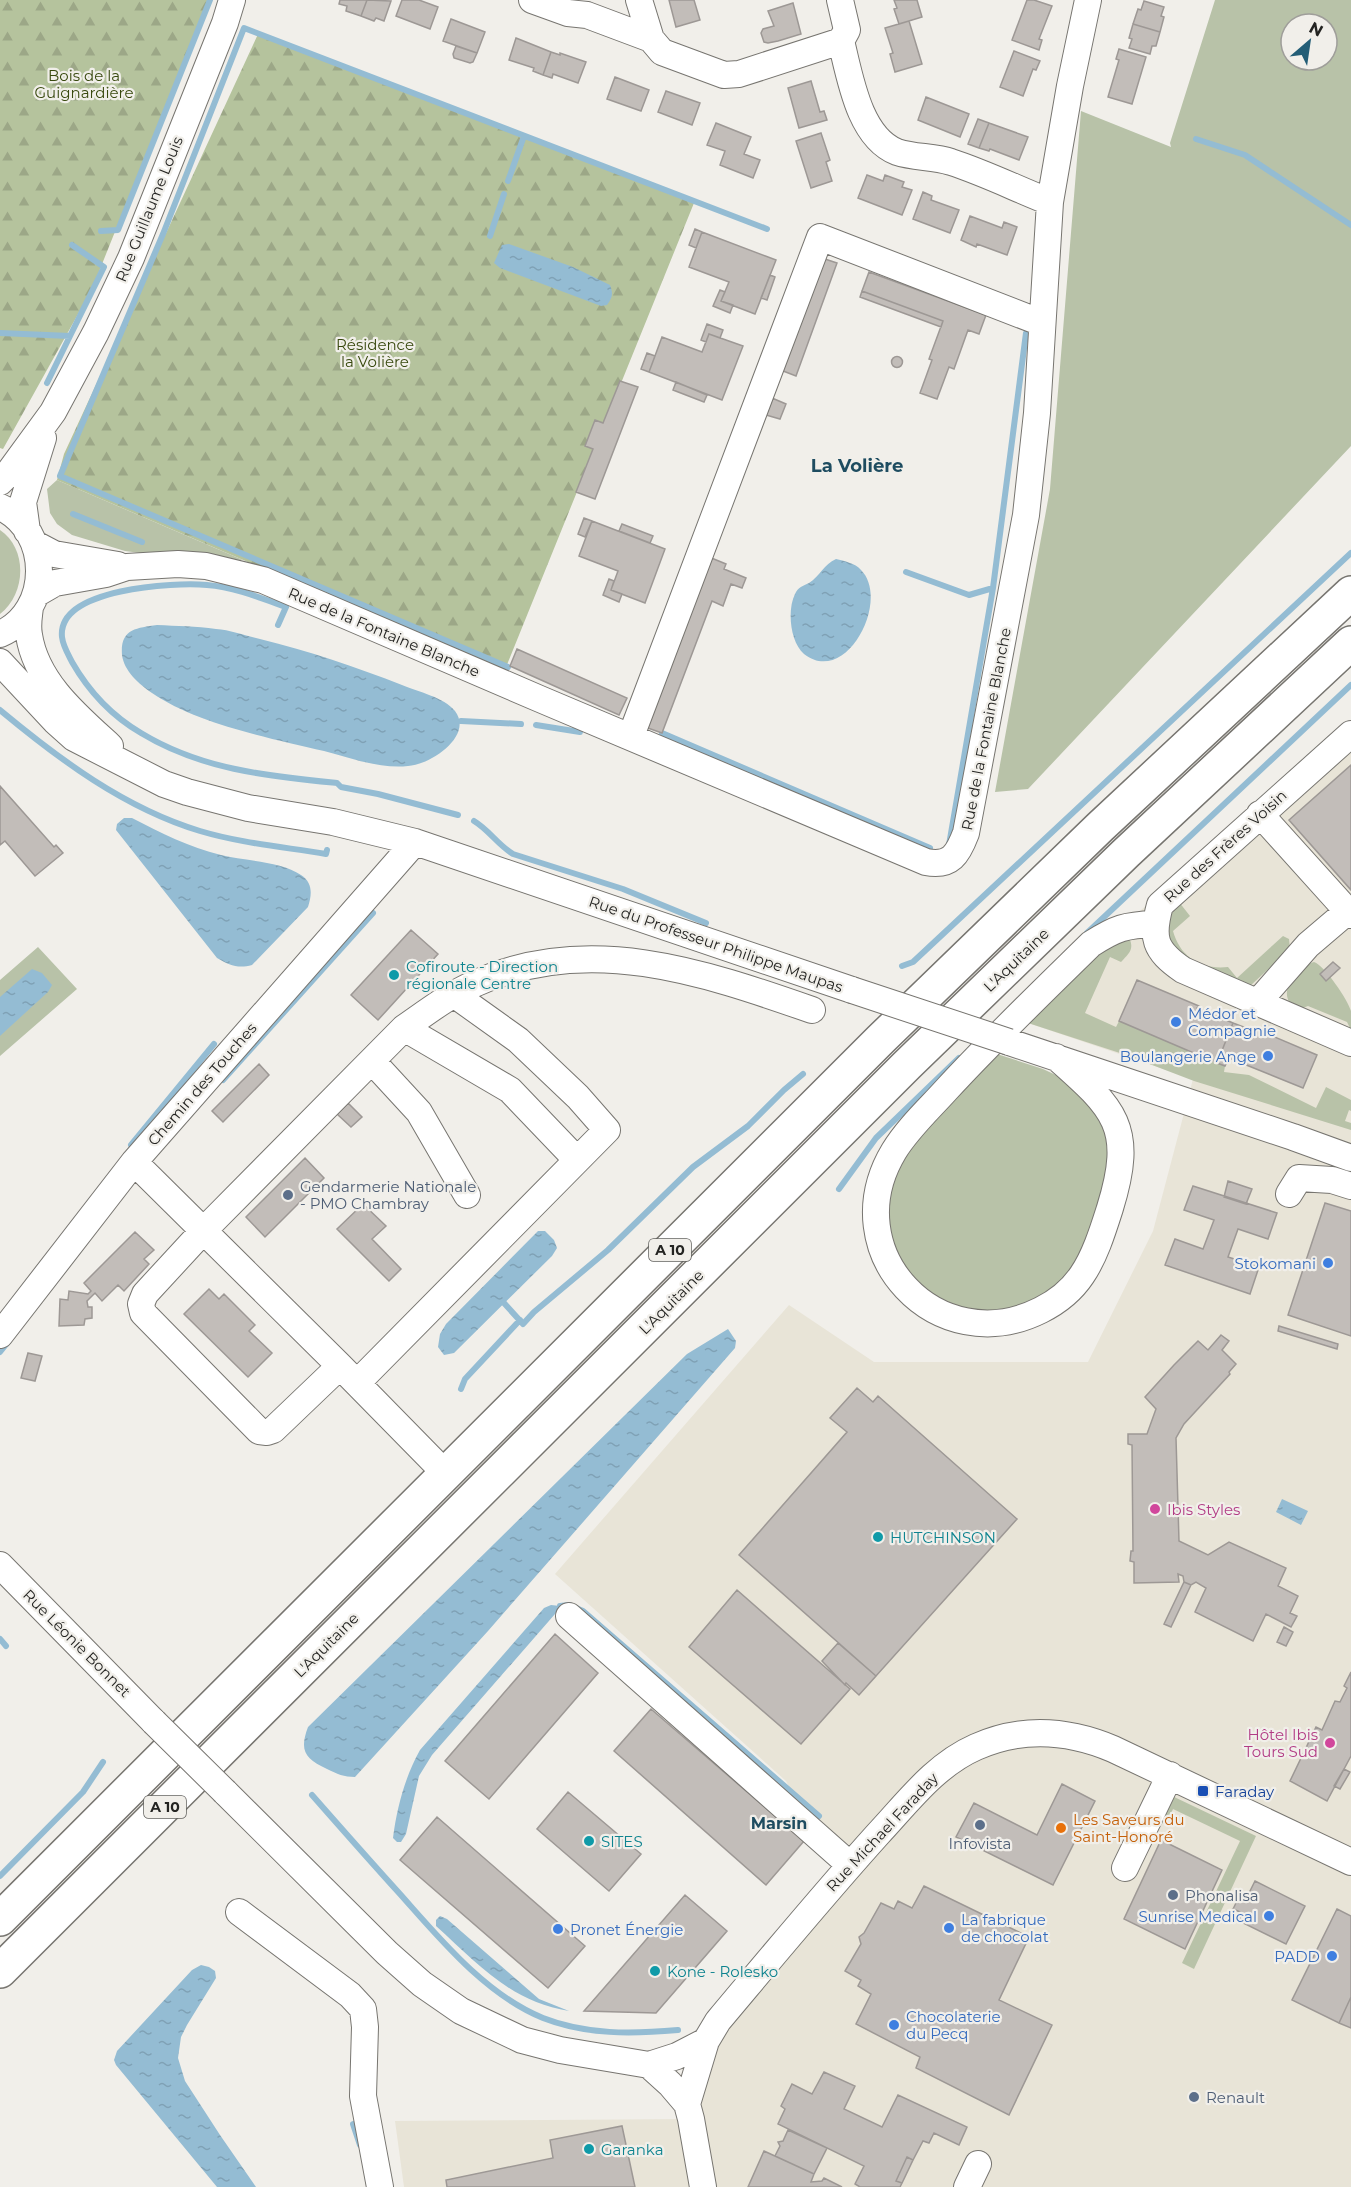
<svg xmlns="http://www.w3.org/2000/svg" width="1351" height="2187" font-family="Montserrat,sans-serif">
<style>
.built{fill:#e8e4d7}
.grass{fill:#b8c2a8;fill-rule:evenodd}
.forest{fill:url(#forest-firs)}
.water{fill:url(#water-ripples)}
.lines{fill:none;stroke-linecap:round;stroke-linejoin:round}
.stream{stroke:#94bcd3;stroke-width:6}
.building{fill:#c2bdb9;stroke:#9d9895;stroke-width:1.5}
.minor-casing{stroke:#777570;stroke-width:28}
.highway-casing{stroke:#777570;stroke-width:36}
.minor{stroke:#fff;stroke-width:26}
.highway{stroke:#fff;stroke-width:33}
.minor-bridge-casing{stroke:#777570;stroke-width:28;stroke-linecap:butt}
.minor-bridge{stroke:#fff;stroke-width:26}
.culture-dot{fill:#0f9aa8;stroke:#f1efea;stroke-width:2}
.shop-dot{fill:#3f7fe0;stroke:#f1efea;stroke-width:2}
.service-dot{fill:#5c6f8a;stroke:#f1efea;stroke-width:2}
.hotel-dot{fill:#d1479c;stroke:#f1efea;stroke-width:2}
.transit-dot{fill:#1a4fb4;stroke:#f1efea;stroke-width:2}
.food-dot{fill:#e8710a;stroke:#f1efea;stroke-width:2}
.labels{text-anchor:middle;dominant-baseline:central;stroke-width:4.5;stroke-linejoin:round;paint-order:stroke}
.shield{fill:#f1efea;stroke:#62615e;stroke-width:1.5}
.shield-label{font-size:14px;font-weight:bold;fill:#242422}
.park-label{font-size:15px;fill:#38490e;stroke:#f1efea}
.street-label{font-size:15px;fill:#242422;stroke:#f1efea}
.culture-label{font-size:15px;fill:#0d838f;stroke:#f1efea;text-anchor:start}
.shop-label{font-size:15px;fill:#366cbe;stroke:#f1efea;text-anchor:start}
.service-label{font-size:15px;fill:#4e5e75;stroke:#f1efea;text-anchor:start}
.hotel-label{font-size:15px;fill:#b23c85;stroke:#f1efea;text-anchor:start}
.transit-label{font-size:15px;fill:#164399;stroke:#f1efea;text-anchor:start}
.food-label{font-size:15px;fill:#c56008;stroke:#f1efea;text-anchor:start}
.neighbourhood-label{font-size:16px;font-weight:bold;fill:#1e4c60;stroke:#f1efea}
.quarter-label{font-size:18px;font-weight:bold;fill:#1e4c60;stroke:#f1efea}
</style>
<defs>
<pattern id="forest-firs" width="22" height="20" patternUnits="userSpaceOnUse" patternTransform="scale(1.5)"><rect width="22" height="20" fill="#b5c39d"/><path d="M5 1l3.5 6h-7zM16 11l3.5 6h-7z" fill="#9ca787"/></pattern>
<pattern id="water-ripples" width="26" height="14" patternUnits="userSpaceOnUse" patternTransform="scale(1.5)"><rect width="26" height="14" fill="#94bcd3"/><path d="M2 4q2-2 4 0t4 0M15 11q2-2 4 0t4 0" fill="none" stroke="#7fa1b5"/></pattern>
</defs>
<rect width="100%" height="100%" fill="#f1efea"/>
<!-- built -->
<path class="built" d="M1351 720V2187H404L395 2121 691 2119 706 2041 837 1879 786 1781 555 1574 789 1305 874 1362H1088L1153 1231 1193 1079 1028 1023 1055 988Z"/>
<!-- grass -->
<path class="grass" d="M1215 0H1351V446L1028 789 995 792 1050 489 1081 111 1171 147 1170 143ZM1291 24H1327V60H1291Z
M57 480 243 560 155 555 125 551 72 535 57 524 50 513 47 489Z
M0 530C28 549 26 594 0 614Z
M1179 902 1190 916 1173 931C1180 957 1201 970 1228 967L1237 978 1283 936 1289 939 1290 949 1250 986C1214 973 1140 954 1179 902Z
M1125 937 1130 940C1134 950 1128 954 1121 962L1110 957 1085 1013 1116 1027 1119 1021 1225 1066 1224 1072 1249 1075 1316 1108 1326 1087 1351 1100V1111L1349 1110 1345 1121 1351 1123V1130L1194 1081 1126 1055 1028 1023 1107 940Z
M38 947 77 989 0 1056V980Z
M1314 962C1325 966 1348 1000 1351 1011 1351 1016 1351 1024 1351 1030L1347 1022 1308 1006 1297 1010C1281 999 1286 984 1298 973 1303 968 1307 964 1314 962Z
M997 1054 1043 1069 1075 1084 1093 1104 1111 1143 1108 1181 1081 1257 1054 1291 1022 1308 977 1313 923 1292 889 1242 887 1195 912 1139Z
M1170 1795 1256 1836 1194 1969 1182 1963 1240 1841 1173 1809 1166 1825 1158 1821Z"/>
<!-- forest -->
<path class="forest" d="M0 0H208L92 289 3 449 0 448Z
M259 32 694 203 504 672 57 480 64 454Z"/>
<!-- water -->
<path class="water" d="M509 244 573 267 610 285C613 293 613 297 607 305L601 306 500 268 494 263 502 245Z
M836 559C844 561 855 563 861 570 891 600 846 687 804 654 790 642 787 610 795 594 798 587 803 586 809 583 820 576 824 564 836 559Z
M157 625C177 626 196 626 216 629 231 630 246 636 260 639 309 651 356 667 402 685 418 692 444 697 455 711 474 736 430 765 408 766 380 769 350 758 324 751 270 738 197 724 152 693 139 684 124 671 122 655 120 629 136 628 157 625Z
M124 818H132C161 833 189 847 221 855 244 861 281 861 301 875 313 883 312 894 308 907L252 965C238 969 229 965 217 958L116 830 117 824Z
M32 969 42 973 52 985 48 992 0 1036V997Z
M538 1231H545L554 1240 557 1248 552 1256 454 1353 444 1355 438 1347 440 1334 446 1324Z
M728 1329 736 1341 735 1348 488 1631 355 1777C344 1777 337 1774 327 1769 305 1759 299 1751 308 1727L687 1354Z
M1282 1499 1308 1511 1301 1525 1276 1512Z
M551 1605 560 1606 555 1614 432 1755 419 1776 406 1834 401 1842H397L393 1838C397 1807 405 1777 420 1750L544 1608Z
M440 1916 447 1919 539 1999 569 2011C511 2002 478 1964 436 1926V1920Z
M201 1965 209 1967 215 1971 216 1978 187 2025 181 2037 178 2058 185 2081 220 2135 256 2187H217L116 2065 114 2060 117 2051 192 1970Z"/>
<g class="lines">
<!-- stream -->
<path class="stream" d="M1196 139 1245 155 1351 225
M508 181 524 136
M101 231 118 230 210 0
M490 236 504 194
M0 333 70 336 104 267 72 245
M47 383 70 336
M73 514 142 542
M906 572 969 595 993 588 949 845
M993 588 1026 333
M278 625 286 607C261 598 234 587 207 585 175 582 57 588 62 637 63 646 68 654 72 662 88 690 112 716 141 733 202 770 268 776 337 783L341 787 378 794 458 815
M508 667 60 476 163 234 244 28 767 229
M0 710C59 759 124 808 200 831 240 843 284 847 326 854L327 850
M461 721 521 724
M536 725 580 732
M662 733 930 848
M474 821C489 830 498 845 513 854L623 889 706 923
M1087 933 1351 685
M902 966 913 962 1351 553
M223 1080 373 913
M131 1145 214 1044
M839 1189 876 1138 959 1058
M504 1303 523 1324 534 1312 608 1250 693 1167 748 1126 784 1090 803 1074
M0 1352 8 1342
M461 1389 465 1379 520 1320
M560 1606 569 1605 583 1611 819 1816
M0 1639 6 1646
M312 1795C341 1828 370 1861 400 1894 440 1939 486 1995 543 2018 586 2035 632 2034 678 2030
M0 1876 83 1792 103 1762
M353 2124 360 2145"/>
</g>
<!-- building -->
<path class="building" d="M340 0H367L361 16 346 11 347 6 339 4Z
M367 0 391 1 384 21 376 18 374 21 361 16Z
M402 0H419L438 7 430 29 396 16Z
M669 0H694L700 20 676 27Z
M894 0H917L922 17 899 24 894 9 897 8Z
M1027 0H1034L1052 6 1039 39 1042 40 1039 50 1012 40Z
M1144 1 1164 7 1161 16 1164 17 1160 32 1133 24 1138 9 1141 10Z
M793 3 801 34 778 41 768 43 764 42 761 33 763 29 774 26 768 11Z
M451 19 485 32 477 53 443 41Z
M909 21 922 64 895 72 890 54 893 53 885 28Z
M1133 24 1160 32 1156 46H1152L1150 54 1129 48 1132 39 1129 38Z
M516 38 551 52 543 75 533 71 534 68 509 60Z
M456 46 477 53 473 62 470 63 454 58 453 54Z
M1119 49 1146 57 1132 104 1108 97 1119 60 1116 59Z
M1014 51 1040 61 1036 70 1033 69 1023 96 1000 87Z
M551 52 560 55V53L586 62 578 83 553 74 552 78 543 75Z
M615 77 649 90 641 111 607 99Z
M811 81 820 112 824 111 827 120 799 128 788 88Z
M666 91 700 103 692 125 658 112Z
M926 97 969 114 960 137 918 120Z
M978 119 989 123 979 148 968 144Z
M716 123 751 137 744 154 760 160 753 178 720 165 725 151 707 145Z
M989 123 1028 137 1019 160 990 149 989 151 979 148Z
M821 133 830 160 826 162 832 181 811 188 796 141Z
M867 175 883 181 885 175 904 182 902 187 912 190 902 215 858 198Z
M923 192 932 196 931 200 959 210 950 233 913 219Z
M970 216 1002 228 1004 222 1017 227 1007 255 977 244 976 247 961 240Z
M695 229 702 232 696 248 689 245Z
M702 232 776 260 755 314 721 301 729 282 689 267Z
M819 257 837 263 796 376 778 369Z
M869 272 986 315 979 334 968 330 954 369 949 367 937 399 920 393 932 360 929 359 943 321 862 291Z
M770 275 775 277 767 300 761 298Z
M720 290 725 292 721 301 733 305 730 313 713 306Z
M862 291 943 321 941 327 860 297Z
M707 324 723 330 720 338 709 334 706 342 701 340Z
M709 334 743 346 722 400 649 372 662 337 702 352Z
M647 353 655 356 649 372 641 369Z
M891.5 362a5.5 5.5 0 1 1 11 0a5.5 5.5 0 1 1-11 0Z
M620 381 638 387 595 499 576 492 593 449 585 446 595 420 603 423Z
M676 382 707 395 704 402 673 390Z
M772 398 786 404 780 419 766 415Z
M584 518 592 521 585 537 578 534Z
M592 521 665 549 645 603 611 590 618 571 579 556Z
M622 524 653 536 650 543 619 531Z
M709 557 726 564 724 569 746 578 742 588 731 584 723 606 712 601 662 733 645 727Z
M609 579 614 581 611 590 622 594 619 602 603 595Z
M517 649 627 698 619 715 510 666Z
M1351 765V890L1289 820Z
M0 786 54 847 56 845 63 853 35 876 5 841 0 845Z
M411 930 438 954 378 1020 351 995Z
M1333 962 1340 968 1326 981 1320 974Z
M1137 980 1199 1006 1197 1008 1233 1023 1217 1063 1119 1021Z
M1233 1023 1254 1031 1256 1029 1317 1055 1303 1088 1229 1058 1225 1066 1217 1063Z
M259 1064 269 1075 223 1122 212 1111Z
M348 1103 362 1117 351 1127 337 1114Z
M305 1158 324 1178 265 1237 246 1217Z
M1228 1181 1252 1189 1246 1204 1224 1197Z
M1193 1186 1277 1213 1268 1239 1238 1229 1228 1257 1259 1267 1250 1294 1165 1265 1175 1239 1203 1249 1214 1220 1184 1210Z
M1325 1203 1351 1211V1336L1288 1315Z
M363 1204 386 1226 372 1239 401 1269 389 1281 337 1229Z
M135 1232 154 1250 144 1259 149 1264 124 1291 118 1285 102 1301 95 1293 87 1301 88 1307H92V1318L85 1319 84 1325 59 1326 60 1299 68 1300 69 1291 88 1294 91 1291 84 1283Z
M209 1289 219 1299 224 1294 255 1325 249 1331 272 1353 248 1377 184 1314Z
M1279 1326 1338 1344 1337 1349 1278 1331Z
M1221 1335 1229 1341 1222 1350 1236 1364 1229 1372 1230 1374 1184 1424 1176 1438 1179 1541 1208 1555 1229 1542 1286 1568 1278 1586 1298 1596 1290 1613 1297 1616 1291 1627 1266 1614 1253 1641 1195 1612 1206 1588 1196 1582 1191 1585 1184 1582 1183 1576 1178 1574 1179 1582 1134 1583V1562L1130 1561 1131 1551H1133L1132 1445 1128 1444V1434H1147L1156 1409 1145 1397 1174 1365 1198 1341 1208 1350Z
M28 1353 42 1356 35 1381 21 1378Z
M857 1388 873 1402 878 1396 1017 1519 876 1676 739 1555 847 1432 830 1418Z
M1184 1582 1191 1585 1171 1627 1164 1624Z
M737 1590 850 1689 801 1744 689 1647Z
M1284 1627 1293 1632 1286 1646 1277 1642Z
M555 1634 598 1673 489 1799 445 1761Z
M838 1643 876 1676 859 1695 846 1683 845 1685 822 1661Z
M1351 1672V1756L1327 1801 1290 1781 1316 1727 1322 1730 1335 1701 1340 1702 1347 1688 1344 1686Z
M651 1709 804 1841 766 1885 614 1751Z
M1344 1769 1350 1772 1340 1789 1334 1786Z
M1062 1784 1095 1801 1053 1885 956 1837 974 1803 1037 1835Z
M568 1792 641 1854 609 1891 537 1829Z
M437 1817 585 1946 548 1988 400 1860Z
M1161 1840 1222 1870 1185 1949 1124 1919Z
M1255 1881 1305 1906 1286 1944 1237 1920 1240 1912 1233 1909 1241 1893 1247 1897Z
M924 1886 1029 1937 999 2000 1052 2025 1009 2115 916 2068 920 2057 856 2024 871 1994 858 1986 861 1980 845 1971 861 1944 859 1937 864 1933 881 1903 894 1909 898 1901 912 1908Z
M685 1895 727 1931 656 2013 584 2011Z
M1337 1909 1351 1916V1997L1339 2023 1292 2000Z
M1351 1997V2028L1339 2023Z
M824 2072 855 2086 844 2109 882 2127 898 2095 967 2127 959 2145 934 2133 929 2143 923 2141 913 2160 907 2157 896 2181 902 2183 900 2187H860L855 2184 864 2166 778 2124 785 2109 781 2106 792 2084 812 2094Z
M622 2126 635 2187H447L446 2180 553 2158 550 2140Z
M788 2130 827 2148 814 2174 775 2156 780 2146 778 2142 783 2141Z
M764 2151 814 2174 811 2182 822 2181 824 2178 842 2187H748Z
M907 2157 913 2160 902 2183 896 2181Z"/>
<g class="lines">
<defs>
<path id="minor" d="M532 0 568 13 587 15 651 39
M639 0 651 39 662 52 724 75 739 74 841 41
M840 0 847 30 841 41C850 77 859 137 897 152 915 158 934 156 951 162 985 173 1017 189 1050 202
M0 482 7 475 53 412 96 332 131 258 225 23 232 0
M0 507C52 530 52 612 0 634
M27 531 23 502 43 438
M35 544 54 554 118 565
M36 594 55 583 106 574 127 567 178 564 206 566 263 580 540 699 926 862C951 867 958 854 966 833L1026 515 1037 413 1050 202 1070 86 1088 0
M30 607C29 616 27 625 29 635 36 682 77 716 110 746
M0 662 55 721 74 738 164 784 187 792 248 808 333 822 415 842 852 990
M1351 734 1160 905C1151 938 1154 950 1183 970L1351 1043
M631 736 820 237 1042 323
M1260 814 1351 915
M1257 1003 1308 945 1348 911
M404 1028 510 1090 577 1160
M1009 1042 1293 1137 1351 1158
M1056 1057C1115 1109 1135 1127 1110 1208 1103 1230 1095 1256 1082 1275 1072 1290 1057 1302 1041 1310 938 1362 833 1252 894 1151 908 1128 929 1109 947 1089 993 1039 1042 992 1091 944 1116 928 1125 925 1155 924
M372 1061 419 1112 467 1195
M134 1162 340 1366 446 1474
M1289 1194 1299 1178 1332 1180 1351 1186
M0 1335 134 1162 415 842
M340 1366 273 1430 267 1432 259 1431 143 1313 141 1304 145 1294 204 1230 404 1028C427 1012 449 995 474 984 587 932 703 972 812 1010
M357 1383 607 1130 578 1097 518 1040 455 995
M0 1565 154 1722
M569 1616 850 1865
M225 1792 387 1953 422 1984 461 2011 522 2040 560 2050 649 2065 677 2056 706 2041
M1125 1868 1170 1775
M239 1912 350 1995 363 2009 365 2027 363 2096 380 2187
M649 2065 670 2084 687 2104
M703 2187 691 2119 687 2104 706 2041 718 2021C771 1958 823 1895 878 1834 908 1802 935 1765 976 1747 1021 1727 1068 1730 1113 1749L1351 1862
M967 2187 978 2164"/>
<path id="highway" d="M0 1919 881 1039 1100 827 1351 593
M0 1971 907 1065 1126 853 1351 643"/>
</defs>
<!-- minor casing -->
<use href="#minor" class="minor-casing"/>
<!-- highway casing -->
<use href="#highway" class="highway-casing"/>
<!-- minor -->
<use href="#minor" class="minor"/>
<!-- highway -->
<use href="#highway" class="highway"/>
<defs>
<path id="minor-bridge" d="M852 990 1009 1042
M154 1722 225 1792"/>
</defs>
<!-- minor-bridge casing -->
<use href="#minor-bridge" class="minor-bridge-casing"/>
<!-- minor-bridge -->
<use href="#minor-bridge" class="minor-bridge"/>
</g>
<!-- markers -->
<g class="culture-dot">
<circle cx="394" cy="975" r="6"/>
<circle cx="878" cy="1537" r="6"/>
<circle cx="589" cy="1841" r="6"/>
<circle cx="655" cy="1971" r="6"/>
<circle cx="589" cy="2149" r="6"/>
</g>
<g class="shop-dot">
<circle cx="1176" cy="1022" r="6"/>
<circle cx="1268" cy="1056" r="6"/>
<circle cx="1328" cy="1263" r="6"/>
<circle cx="1269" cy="1916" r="6"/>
<circle cx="949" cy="1928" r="6"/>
<circle cx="558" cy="1929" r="6"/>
<circle cx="1332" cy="1956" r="6"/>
<circle cx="894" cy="2025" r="6"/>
</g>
<g class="service-dot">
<circle cx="288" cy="1195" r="6"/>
<circle cx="980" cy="1825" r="6"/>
<circle cx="1173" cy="1895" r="6"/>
<circle cx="1194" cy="2097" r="6"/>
</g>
<g class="hotel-dot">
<circle cx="1155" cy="1509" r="6"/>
<circle cx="1330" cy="1743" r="6"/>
</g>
<rect class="transit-dot" x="1197" y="1785" width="12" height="12" rx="3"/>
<circle class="food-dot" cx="1061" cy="1828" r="6"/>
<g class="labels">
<!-- shield labels -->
<g class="shield">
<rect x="649" y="1239" width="42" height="22" rx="4.5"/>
<rect x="144" y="1796" width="42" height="22" rx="4.5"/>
</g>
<g class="shield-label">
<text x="670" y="1250">A 10</text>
<text x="165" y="1807">A 10</text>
</g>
<!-- park labels -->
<g class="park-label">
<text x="84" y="75">Bois de la<tspan x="84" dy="17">Guignardière</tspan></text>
<text x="375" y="344">Résidence<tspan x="375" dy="17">la Volière</tspan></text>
</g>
<!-- street labels -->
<g class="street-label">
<text transform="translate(149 209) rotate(-68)">Rue Guillaume Louis</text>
<text transform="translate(384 632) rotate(23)">Rue de la Fontaine Blanche</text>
<text transform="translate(986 729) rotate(-79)">Rue de la Fontaine Blanche</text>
<text transform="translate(1225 846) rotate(-42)">Rue des Frères Voisin</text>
<text transform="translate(716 944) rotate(19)">Rue du Professeur Philippe Maupas</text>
<text transform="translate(1016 960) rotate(-44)">L'Aquitaine</text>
<text transform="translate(202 1084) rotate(-49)">Chemin des Touches</text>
<text transform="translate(671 1302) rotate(-45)">L'Aquitaine</text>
<text transform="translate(77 1643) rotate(45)">Rue Léonie Bonnet</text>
<text transform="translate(326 1645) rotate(-45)">L'Aquitaine</text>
<text transform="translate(882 1832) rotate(-47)">Rue Michael Faraday</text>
</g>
<!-- culture labels -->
<g class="culture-label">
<text x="406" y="966">Cofiroute - Direction<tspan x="406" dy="17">régionale Centre</tspan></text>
<text x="890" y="1537">HUTCHINSON</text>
<text x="601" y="1841">SITES</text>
<text x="667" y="1971">Kone - Rolesko</text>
<text x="601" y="2149">Garanka</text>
</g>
<!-- shop labels -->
<g class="shop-label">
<text x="1188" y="1013">Médor et<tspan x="1188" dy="17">Compagnie</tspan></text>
<text x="1256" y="1056" text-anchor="end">Boulangerie Ange</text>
<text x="1316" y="1263" text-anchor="end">Stokomani</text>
<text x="1257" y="1916" text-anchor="end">Sunrise Medical</text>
<text x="961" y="1919">La fabrique<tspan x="961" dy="17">de chocolat</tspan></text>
<text x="570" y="1929">Pronet Énergie</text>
<text x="1320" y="1956" text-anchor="end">PADD</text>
<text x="906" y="2016">Chocolaterie<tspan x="906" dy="17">du Pecq</tspan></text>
</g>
<!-- service labels -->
<g class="service-label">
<text x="300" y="1186">Gendarmerie Nationale<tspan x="300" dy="17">- PMO Chambray</tspan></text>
<text x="980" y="1843" text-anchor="middle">Infovista</text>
<text x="1185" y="1895">Phonalisa</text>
<text x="1206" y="2097">Renault</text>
</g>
<!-- hotel labels -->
<g class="hotel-label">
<text x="1167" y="1509">Ibis Styles</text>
<text x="1318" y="1734" text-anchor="end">Hôtel Ibis<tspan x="1318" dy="17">Tours Sud</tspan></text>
</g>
<!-- transit labels -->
<g class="transit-label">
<text x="1215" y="1791">Faraday</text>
</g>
<!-- food labels -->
<g class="food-label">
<text x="1073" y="1819">Les Saveurs du<tspan x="1073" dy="17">Saint-Honoré</tspan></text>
</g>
<!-- neighbourhood labels -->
<g class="neighbourhood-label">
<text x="779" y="1823">Marsin</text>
</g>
<!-- quarter labels -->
<g class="quarter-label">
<text x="857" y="466">La Volière</text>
</g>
</g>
<!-- north arrow -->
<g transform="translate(1309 42) rotate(29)"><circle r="28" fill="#f1efea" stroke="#9f9e9a" stroke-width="1.5"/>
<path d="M0-4.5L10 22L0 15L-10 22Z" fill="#235d76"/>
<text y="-9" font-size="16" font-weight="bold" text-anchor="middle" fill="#242422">N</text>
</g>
</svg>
